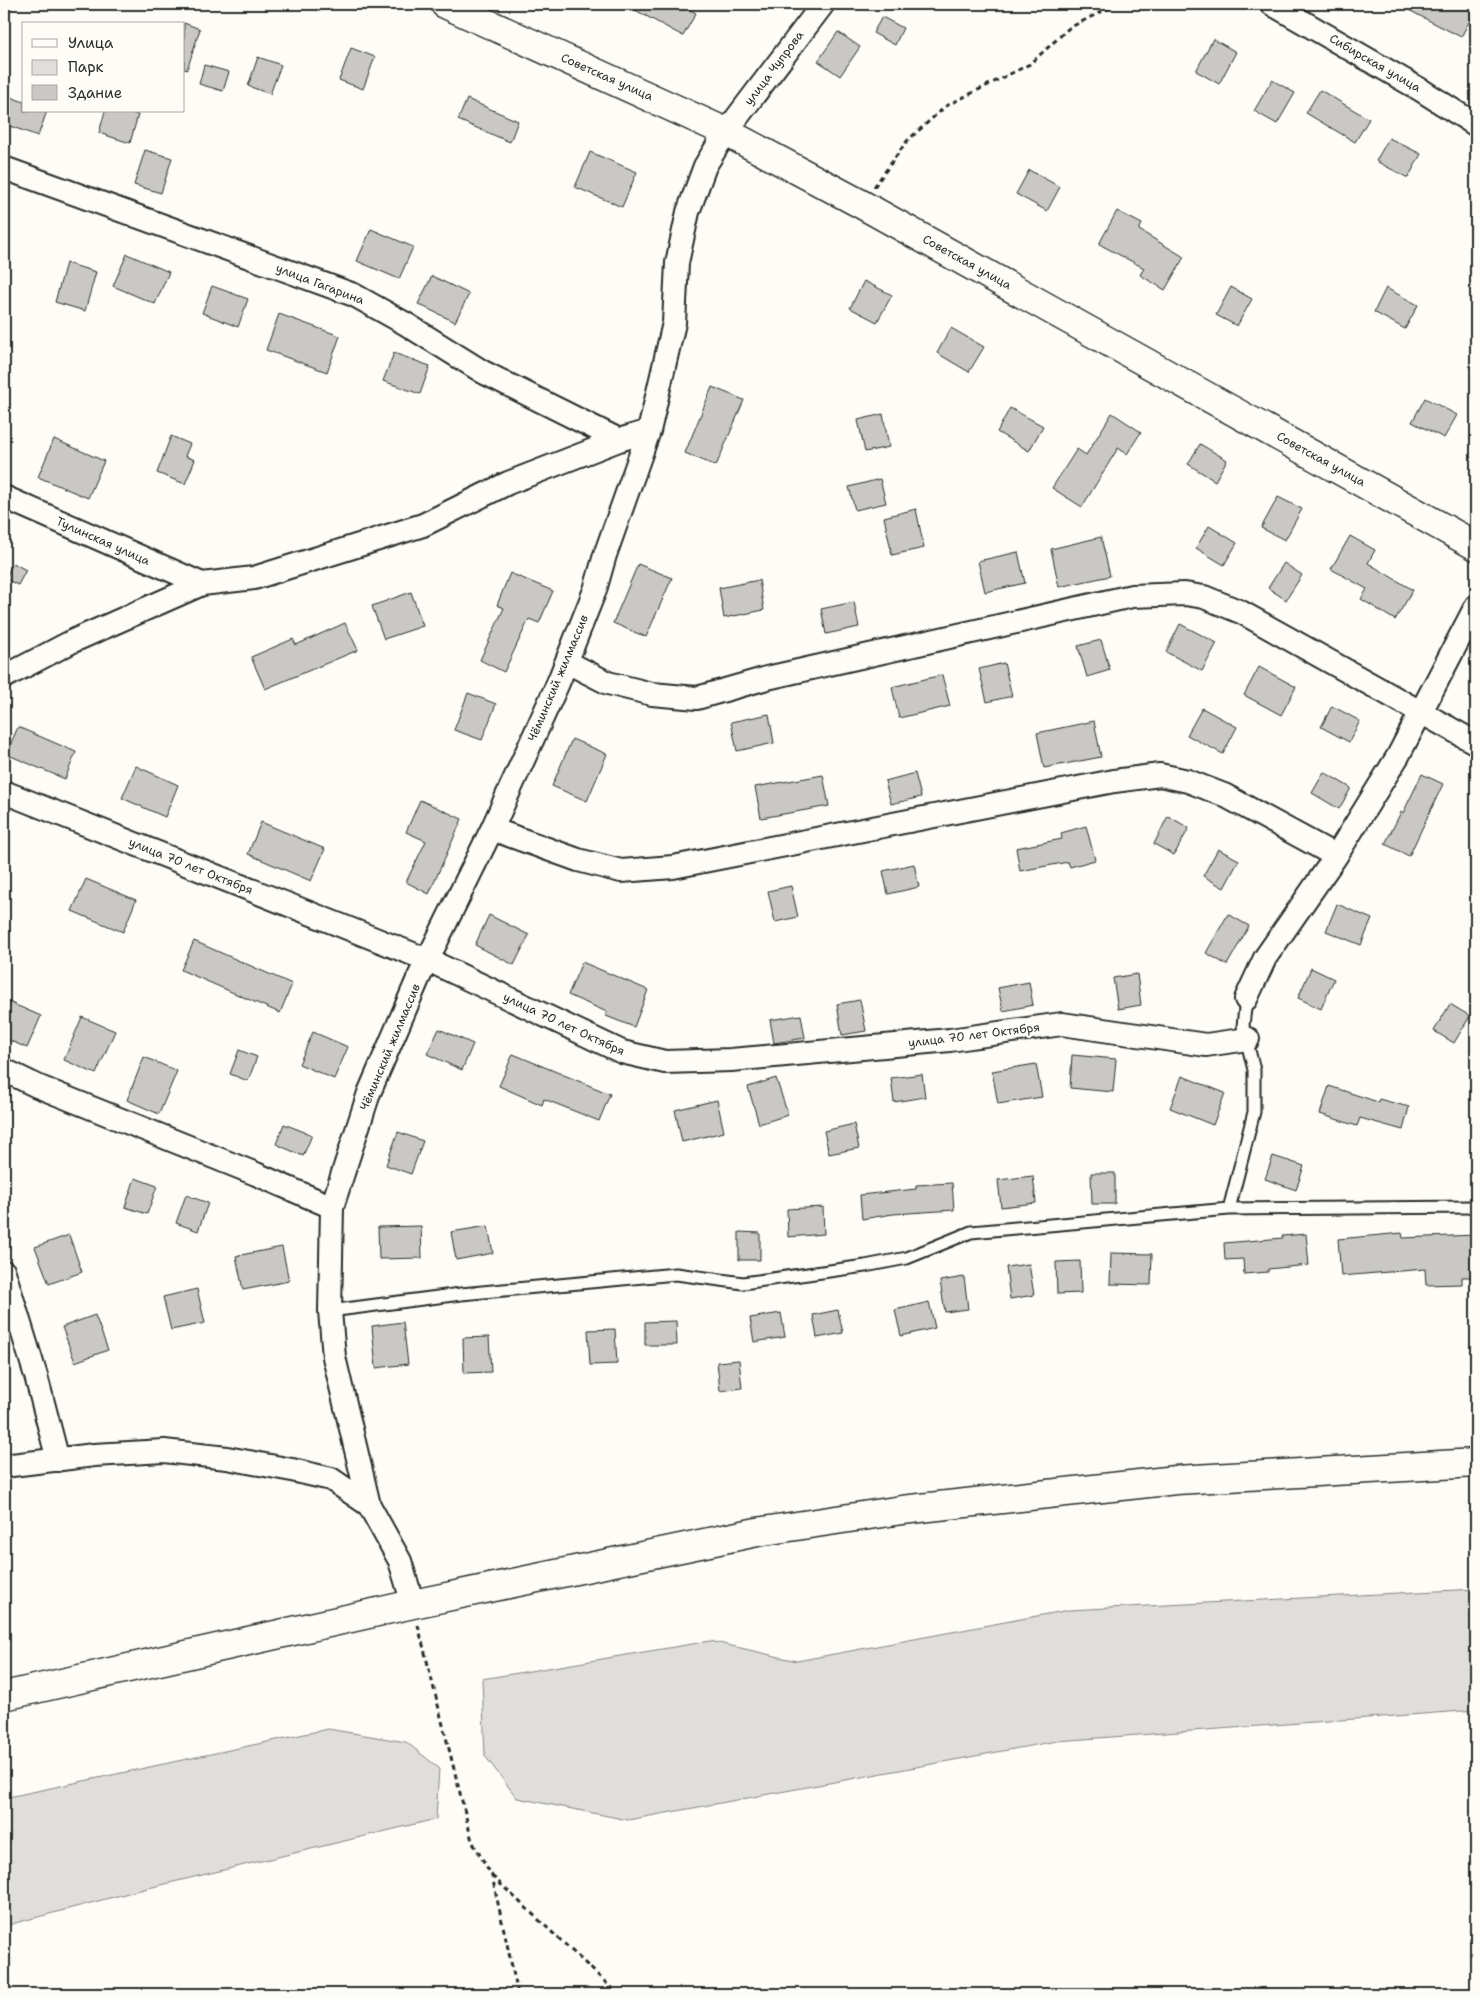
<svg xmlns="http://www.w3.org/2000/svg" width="1480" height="1998" font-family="'Shantell Sans',sans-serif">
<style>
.green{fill:#dfdeda;stroke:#858482}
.building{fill:#c9c8c4;stroke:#2b2b2b}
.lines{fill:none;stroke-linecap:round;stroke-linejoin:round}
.lane-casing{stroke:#2b2b2b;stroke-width:15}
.street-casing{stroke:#2b2b2b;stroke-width:26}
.secondary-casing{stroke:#2b2b2b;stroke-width:31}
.path{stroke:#2b2b2b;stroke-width:3;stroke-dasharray:5 4;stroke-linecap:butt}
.lane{stroke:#fdfcf7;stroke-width:11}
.street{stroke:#fdfcf7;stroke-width:22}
.secondary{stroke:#fdfcf7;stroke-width:28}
.labels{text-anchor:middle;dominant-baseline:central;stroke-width:5;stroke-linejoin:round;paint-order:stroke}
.street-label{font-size:12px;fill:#2b2b2b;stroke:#fdfcf7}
</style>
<rect width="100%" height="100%" fill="#fdfcf7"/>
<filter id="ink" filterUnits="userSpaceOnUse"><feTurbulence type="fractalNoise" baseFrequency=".02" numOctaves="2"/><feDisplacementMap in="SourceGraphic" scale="10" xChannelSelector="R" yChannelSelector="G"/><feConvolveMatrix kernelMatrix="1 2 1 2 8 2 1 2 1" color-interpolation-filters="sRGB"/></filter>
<g filter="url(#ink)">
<!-- green -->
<path class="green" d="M1476 1589V1710L1057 1741 628 1820 517 1798 485 1756 482 1679 710 1641 797 1661 1069 1610Z
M328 1729 406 1742 439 1768 436 1819 136 1891 4 1926V1798Z"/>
<!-- building -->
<path class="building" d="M624 4H679L696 13 683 36Z
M1397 4H1466L1476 9 1461 37Z
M882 17 903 28 895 45 873 33Z
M184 23 200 29 187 70 184 69Z
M838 32 860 47 840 76 818 61Z
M1213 39 1236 52 1219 84 1196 71Z
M351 48 375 57 363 89 339 80Z
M258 57 281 65 270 94 248 86Z
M204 65 229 72 223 91 199 84Z
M1272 80 1295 93 1277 124 1254 111Z
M1320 90 1369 119 1355 142 1306 113Z
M8 96 24 102V111H47L38 136 4 124V107Z
M467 99 518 121 510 142 458 120Z
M105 111H126L138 115 130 143 99 133Z
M1389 138 1421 154 1408 178 1376 161Z
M145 150 172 158 161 193 134 185Z
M590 152 637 172 622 207 575 187Z
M1029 170 1060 187 1047 211 1016 194Z
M1117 211 1142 224 1139 230 1184 257 1165 290 1140 275 1144 268 1099 244Z
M371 229 413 247 399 279 357 261Z
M127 254 169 272 155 304 113 286Z
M66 263 96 272 85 311 55 302Z
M432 276 469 294 455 322 418 304Z
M864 281 892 295 877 322 850 308Z
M212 286 248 299 238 327 202 313Z
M1231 287 1252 299 1237 326 1216 315Z
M1386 288 1418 305 1405 329 1374 312Z
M279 314 340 336 327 372 266 350Z
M951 328 984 347 969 372 937 353Z
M394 353 430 366 420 394 383 381Z
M712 387 744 400 716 466 685 453Z
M1425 398 1457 415 1444 438 1412 422Z
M1010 408 1043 426 1029 451 997 432Z
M1112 413 1141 432 1127 454 1118 448 1082 507 1052 488 1077 449 1086 455Z
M883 414 889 447 865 452 858 420Z
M171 436 190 444 185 456 195 460 185 484 157 473Z
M54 439 104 461 88 498 38 477Z
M1200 444 1227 460 1215 481 1188 464Z
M880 479 886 503 855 510 849 487Z
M1278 497 1302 509 1285 540 1261 528Z
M916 509 924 548 892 555 884 517Z
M1209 526 1237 543 1224 565 1196 548Z
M1350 536 1375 550 1368 563 1413 590 1395 620 1361 599 1367 589 1331 569Z
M1101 537 1110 576 1059 587 1051 549Z
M1018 552 1025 583 985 592 978 561Z
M13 563 26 570 18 585 5 579Z
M1284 563 1302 575 1286 600 1268 588Z
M638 564 672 578 646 637 613 623Z
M510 573 553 591 539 623 529 619 504 672 480 660 504 608 497 605Z
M759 580 764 610 724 618 719 588Z
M411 592 423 626 384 639 372 606Z
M854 602 859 627 826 634 821 609Z
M345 623 358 650 265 689 251 657 293 639 296 645Z
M1180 624 1217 643 1202 671 1166 652Z
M1101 640 1110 670 1087 677 1078 646Z
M1004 663 1012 696 987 702 979 669Z
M1259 667 1296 687 1281 715 1244 695Z
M942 675 950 706 899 718 892 687Z
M468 693 496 704 482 740 454 730Z
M1332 706 1360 721 1349 742 1321 727Z
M1202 708 1237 727 1223 754 1187 735Z
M769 714 774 743 737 751 731 722Z
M1094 721 1101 757 1044 768 1037 733Z
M18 727 76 752 65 779 6 754Z
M572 739 607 754 587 801 552 786Z
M136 766 178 785 165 817 122 798Z
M1324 772 1351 788 1339 809 1312 793Z
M915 773 921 797 891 804 885 781Z
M1422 774 1443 784 1409 856 1385 844 1401 812 1403 813Z
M823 775 829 806 761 818 755 787Z
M420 800 462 819 429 894 406 882 426 841 406 832Z
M1168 816 1189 828 1174 855 1154 844Z
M261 822 325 849 311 881 248 854Z
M1086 826 1095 860 1070 867 1068 862 1020 871 1016 848 1062 839 1061 833Z
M1218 849 1239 860 1224 888 1203 876Z
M914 864 919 887 888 894 883 871Z
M86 879 136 900 123 932 72 911Z
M791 886 798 917 775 922 768 891Z
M1337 904 1372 919 1361 945 1326 931Z
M1228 914 1249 926 1227 965 1206 953Z
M489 915 529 935 514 965 475 945Z
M194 941 292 984 280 1013 181 970Z
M582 962 648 990 634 1027 606 1016 607 1012 568 995Z
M1311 968 1334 979 1321 1009 1298 998Z
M1137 974 1141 1005 1118 1009 1113 978Z
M1029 982 1033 1005 1003 1011 998 988Z
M4 1000 41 1016 27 1048 4 1038Z
M860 1000 866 1031 842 1035 837 1004Z
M1450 1004 1470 1016 1454 1043 1434 1031Z
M801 1015 805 1038 774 1043 770 1020Z
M82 1017 115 1031 96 1074 64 1060Z
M439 1029 473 1044 462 1070 427 1054Z
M313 1032 348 1047 334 1079 299 1064Z
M239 1050 257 1057 248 1081 230 1074Z
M513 1054 610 1094 599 1121 544 1099 542 1105 499 1086Z
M1072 1055 1116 1059 1113 1092 1070 1088Z
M144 1057 177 1071 159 1114 127 1100Z
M1036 1064 1042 1097 998 1104 992 1071Z
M922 1074 925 1097 894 1102 891 1078Z
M1182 1076 1225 1093 1213 1125 1170 1108Z
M776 1078 788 1115 759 1124 748 1087Z
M1329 1086 1378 1102 1379 1099 1409 1107 1403 1130 1360 1118 1357 1126 1320 1114Z
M717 1100 724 1132 682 1142 675 1110Z
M284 1124 312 1135 303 1156 276 1144Z
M854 1124 859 1148 829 1154 824 1131Z
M398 1132 423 1141 411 1174 386 1165Z
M1273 1156 1304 1166 1296 1190 1265 1179Z
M1091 1173H1115V1204H1092Z
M1033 1176 1036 1203 1001 1207 998 1180Z
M135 1178 157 1186 147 1214 125 1207Z
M952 1183 954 1210 893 1214 862 1219 860 1195 916 1189V1185Z
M186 1195 208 1203 198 1231 176 1223Z
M823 1207 824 1234 788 1237 787 1209Z
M421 1226 422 1258 379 1259 378 1227Z
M488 1226 493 1253 456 1260 451 1232Z
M739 1232 760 1233V1260H739Z
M1402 1233 1403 1238 1476 1235V1277H1462V1284L1426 1285 1425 1269 1341 1276 1338 1239Z
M1306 1234 1309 1265 1268 1269V1272L1244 1274 1243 1259 1225 1260 1224 1243 1283 1238 1282 1236Z
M69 1235 82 1272 49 1284 35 1247Z
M282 1247 289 1281 243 1290 236 1256Z
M1111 1253 1152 1254 1151 1285 1110 1284Z
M1080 1261 1081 1293 1057 1294 1056 1262Z
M1029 1264 1034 1295 1010 1299 1006 1267Z
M964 1277 968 1309 945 1312 940 1281Z
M197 1289 205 1323 171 1330 163 1297Z
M929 1302 935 1328 901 1336 895 1310Z
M838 1310 843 1333 817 1338 813 1315Z
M781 1313 785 1337 754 1342 750 1318Z
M95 1315 108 1350 75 1362 62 1327Z
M676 1321 677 1345H645V1322Z
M403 1322 408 1364 376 1368 372 1326Z
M615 1329 617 1364 590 1365 588 1330Z
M489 1337 491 1372 464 1373 463 1338Z
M739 1360 742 1388 720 1391 717 1362Z"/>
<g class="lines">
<defs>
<path id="lane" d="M1229 1209 1476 1207
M330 1311 461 1294 676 1274 743 1283 865 1266 907 1258 971 1232 1229 1209 1254 1112V1070L1243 1026 1246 999"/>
<path id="street" d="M1272 4 1421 90 1476 125
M4 168 354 295 406 324 483 372 619 440
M4 497 202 584
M567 662 608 683 652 694 697 698 767 678 1132 596 1185 594 1204 597 1241 612 1476 743
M4 677 73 641 202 584 254 578 423 525 508 483 619 440 649 431
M4 792 428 960 622 1052 665 1062 731 1060 950 1040 1062 1024 1206 1045 1248 1039
M492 829 578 860 621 871 673 867 1114 781 1160 775 1188 781 1224 795 1336 856
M1246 999 1265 958 1336 856 1398 756 1476 606
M4 1070 37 1086 256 1174 332 1207
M4 1272 36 1376 58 1460
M4 1466 94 1455 164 1451 227 1458 292 1470 331 1479 369 1505
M413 1604 400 1561 369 1505 334 1357 330 1311 332 1207 369 1093 418 979 492 829 558 683 595 590 605 555 649 431 674 323 677 263 688 212 705 166 726 132 823 4"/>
<path id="secondary" d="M445 4 726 132 861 204 1476 546
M4 1696 413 1604 757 1532 902 1510 1176 1480 1476 1463"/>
</defs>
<!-- lane casing -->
<use href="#lane" class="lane-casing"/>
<!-- street casing -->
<use href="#street" class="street-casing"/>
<!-- secondary casing -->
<use href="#secondary" class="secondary-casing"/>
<!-- path -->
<path class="path" d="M874 187 907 141 946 106 1030 64 1069 28 1117 4
M418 1625 472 1841 492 1876 518 1994
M492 1876 618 1994"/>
<!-- lane -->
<use href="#lane" class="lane"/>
<!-- street -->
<use href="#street" class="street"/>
<!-- secondary -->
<use href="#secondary" class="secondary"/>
</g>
</g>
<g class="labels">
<!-- street labels -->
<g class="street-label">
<text transform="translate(1375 63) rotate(30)">Сибирская улица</text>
<text transform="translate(774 68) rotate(-53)">улица Чупрова</text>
<text transform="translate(607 77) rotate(24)">Советская улица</text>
<text transform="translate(967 262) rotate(29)">Советская улица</text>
<text transform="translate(320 284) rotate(21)">улица Гагарина</text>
<text transform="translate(1321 459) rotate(29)">Советская улица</text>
<text transform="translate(103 541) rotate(24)">Тулинская улица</text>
<text transform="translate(558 678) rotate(-67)">Чёминский жилмассив</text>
<text transform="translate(191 866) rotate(22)">улица 70 лет Октября</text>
<text transform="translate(564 1024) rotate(25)">улица 70 лет Октября</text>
<text transform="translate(974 1035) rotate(-7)">улица 70 лет Октября</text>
<text transform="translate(390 1047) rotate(-67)">Чёминский жилмассив</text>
</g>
</g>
<!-- margin -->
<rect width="1480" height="1998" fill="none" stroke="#fdfcf7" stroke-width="20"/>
<rect x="10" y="10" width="1460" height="1978" fill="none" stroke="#2b2b2b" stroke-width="2" filter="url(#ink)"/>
<!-- legend -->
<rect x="22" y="22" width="162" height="90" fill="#fdfcf7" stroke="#a9a8a5"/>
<rect x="32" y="39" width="25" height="8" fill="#fdfcf7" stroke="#a9a8a5"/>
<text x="68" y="48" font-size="15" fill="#2b2b2b">Улица</text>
<rect x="32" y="60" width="25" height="15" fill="#dfdeda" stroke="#a9a8a5"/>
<text x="68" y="72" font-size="15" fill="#2b2b2b">Парк</text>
<rect x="32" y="85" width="25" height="15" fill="#c9c8c4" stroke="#a9a8a5"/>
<text x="68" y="98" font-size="15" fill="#2b2b2b">Здание</text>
</svg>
